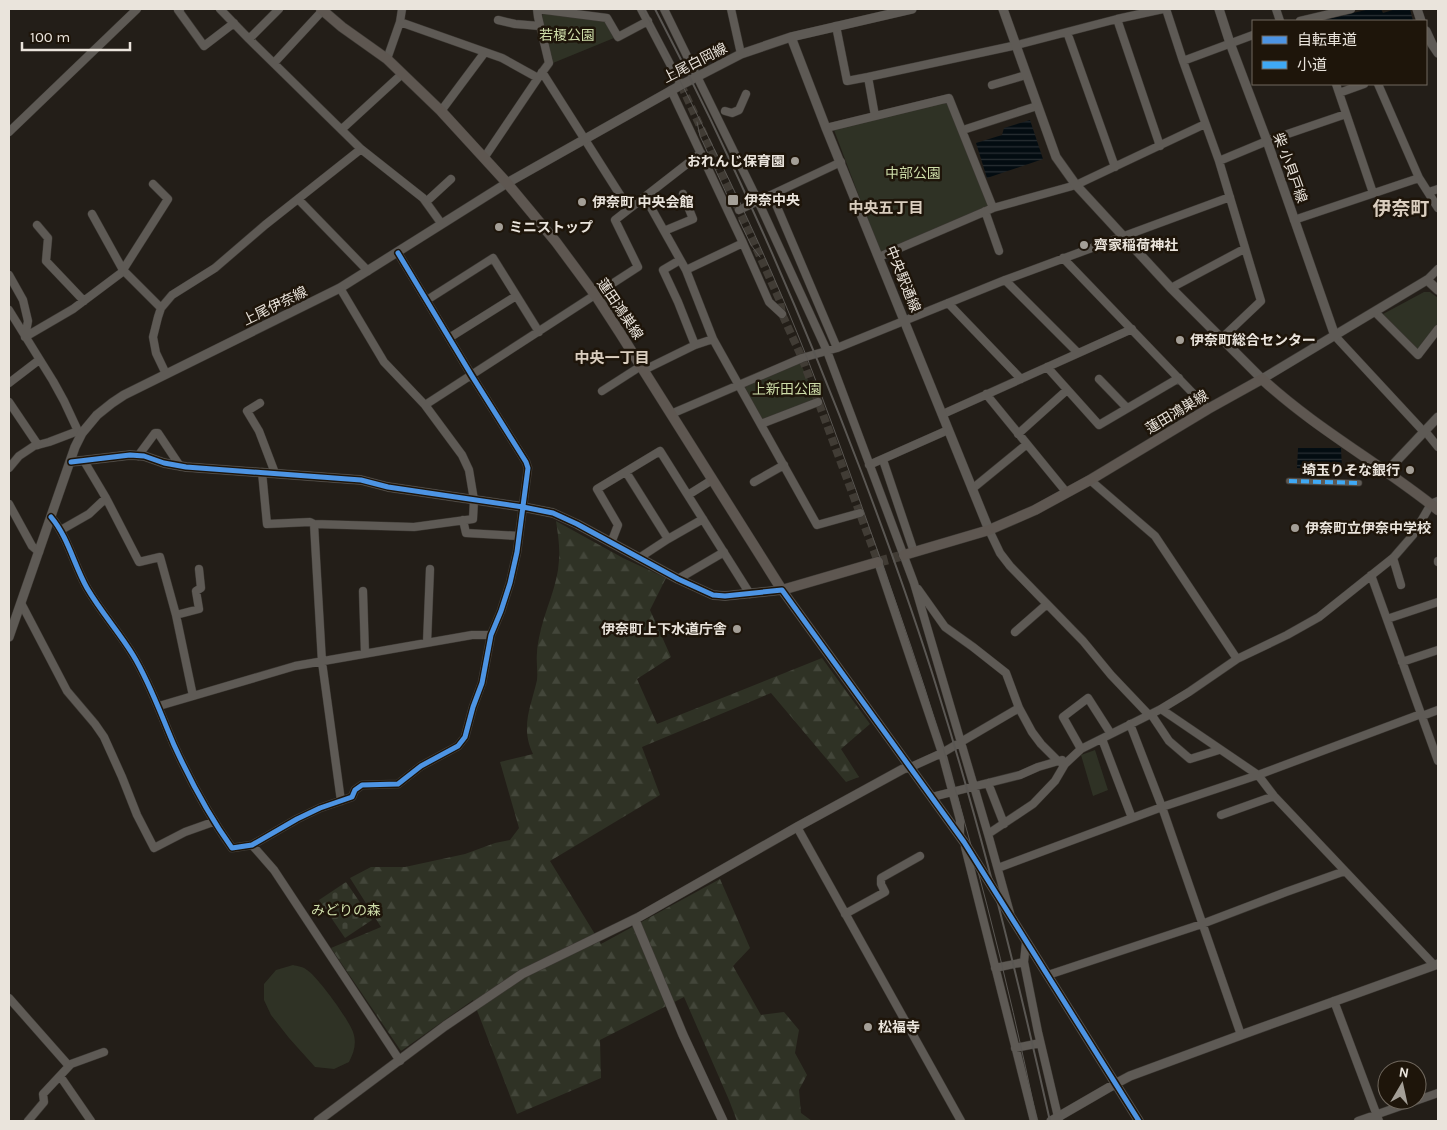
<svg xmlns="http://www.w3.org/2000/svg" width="1447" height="1130" font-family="Karla,'Noto Sans JP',sans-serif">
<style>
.forest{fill:url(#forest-firs)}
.cemetery{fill:url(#cemetery-stones)}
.park{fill:#2f3225}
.water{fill:url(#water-rules)}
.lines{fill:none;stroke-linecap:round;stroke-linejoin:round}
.minor-tunnel{stroke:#413c35;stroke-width:8;stroke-dasharray:8 4;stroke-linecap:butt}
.secondary-tunnel{stroke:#413c35;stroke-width:10;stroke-dasharray:10 5;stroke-linecap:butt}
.pedestrian-casing{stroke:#3c3833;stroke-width:7}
.minor-casing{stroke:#3c3833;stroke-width:9}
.tertiary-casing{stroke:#3c3833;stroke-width:10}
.secondary-casing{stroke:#3c3833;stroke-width:11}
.pedestrian{stroke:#5e5a55;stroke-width:5.5}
.minor{stroke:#5e5a55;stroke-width:8}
.tertiary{stroke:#5e5a55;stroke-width:9}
.secondary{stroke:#5e5751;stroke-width:10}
.tram{stroke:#5a5753;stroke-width:1}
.rail{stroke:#5a5753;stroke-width:2}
.quiet{stroke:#3fa9f5;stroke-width:4;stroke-dasharray:8 4;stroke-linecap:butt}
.cycleway-casing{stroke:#1e150a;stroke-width:8}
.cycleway{stroke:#4d94e3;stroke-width:5}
.poi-dot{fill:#a49f97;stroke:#1e150a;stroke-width:2}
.labels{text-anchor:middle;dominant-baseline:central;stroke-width:5;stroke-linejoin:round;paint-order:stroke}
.park-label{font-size:14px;fill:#cedda9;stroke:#1e150a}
.street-label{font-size:14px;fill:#eae4dc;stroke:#1e150a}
.poi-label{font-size:14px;font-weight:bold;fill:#eae4dc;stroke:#1e150a;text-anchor:start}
.neighbourhood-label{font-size:15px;font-weight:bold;fill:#dacebf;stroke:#1e150a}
.district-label{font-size:19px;font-weight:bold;fill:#dacebf;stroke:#1e150a}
</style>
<defs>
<pattern id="forest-firs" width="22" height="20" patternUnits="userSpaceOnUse" patternTransform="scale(1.25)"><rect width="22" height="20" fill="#2f3225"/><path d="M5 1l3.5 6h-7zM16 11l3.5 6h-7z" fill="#43463a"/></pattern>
<pattern id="cemetery-stones" width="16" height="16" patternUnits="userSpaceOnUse" patternTransform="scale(1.25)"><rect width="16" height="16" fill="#2f3225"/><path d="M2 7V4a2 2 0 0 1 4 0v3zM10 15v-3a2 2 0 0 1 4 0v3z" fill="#43463a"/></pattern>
<pattern id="water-rules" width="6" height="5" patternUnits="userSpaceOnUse" patternTransform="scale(1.25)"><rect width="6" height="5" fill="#030c11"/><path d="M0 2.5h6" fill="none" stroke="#282f33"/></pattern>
</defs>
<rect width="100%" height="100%" fill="#231e18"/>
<!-- forest -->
<path class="forest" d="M556 521 623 558 666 578 650 610 671 657 637 679 657 724 822 658 870 724 841 749 859 777 846 782 771 693 642 747 660 795 550 861 601 944 720 879 750 948 733 966 761 1015 784 1012 799 1030 795 1053 807 1075 799 1090 801 1113 812 1121H737L729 1100 684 997 600 1040 601 1078 517 1114 473 1000 401 1051 331 948 381 927 350 878 371 867H405L465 854 495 843 510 840 519 828 500 762 533 754C520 727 531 707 537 680 538 671 536 662 537 653 537 648 538 643 539 638 544 611 558 586 559 560 560 547 558 534 556 521Z"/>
<!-- cemetery -->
<path class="cemetery" d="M346 882 372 920 345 938 319 900Z"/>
<!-- park -->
<path class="park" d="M544 13 605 20 614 38 553 63 542 16Z
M948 101 989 206 880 252 834 130Z
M1424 292H1430L1438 298V326L1418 350 1383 317V314Z
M800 362 816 398 762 421 745 387Z
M1095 750 1108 790 1093 796 1081 755Z
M293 965C297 966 304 967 307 970 318 977 349 1020 353 1032 357 1043 354 1052 349 1062L334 1069 315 1067 289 1038 271 1015 264 1000V984L276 970Z"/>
<!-- water -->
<path class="water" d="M1370 9H1381L1383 13 1396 9H1410L1413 21H1319Z
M1030 120 1043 159 987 178 976 143 1002 135 1004 128Z
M1298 448H1341L1342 469 1297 468Z"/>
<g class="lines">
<!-- minor-tunnel -->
<path class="minor-tunnel" d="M681 85 754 243 780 301 782 314 802 358 878 562"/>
<!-- secondary-tunnel -->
<path class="secondary-tunnel" d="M878 562 904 555"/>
<defs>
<path id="pedestrian" d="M1289 481 1359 483"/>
<path id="minor" d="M180 9 178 10 204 46 234 23
M220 9 249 39 361 149 423 198 441 223
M537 9 607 18 618 37 648 21
M641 9 681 85
M664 9 758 201 827 351 914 583 988 834 1010 913
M731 9 741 54
M1166 9 1183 61 1219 161 1261 301 1222 338
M1276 9 1280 21
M1117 19 1160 146
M498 20 515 24 540 26
M1300 21 1351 9
M400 22 502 58 538 78
M836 26 847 81 868 77
M1067 32 1115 167
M249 39 279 9
M387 59 400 22 402 9
M1183 61 1253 35
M274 63 323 10
M542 72 629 209
M1336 84 1373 193
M1378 84 1419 178
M992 85 1026 75
M671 90 743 243 769 302 782 314
M1339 93 1364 84
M441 111 485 52
M725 111 732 113 739 110 746 94
M875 116 868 77 1017 45 1117 19 1163 9
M826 128 949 98 993 208
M342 129 402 74
M963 130 1037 106
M9 132 137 9
M484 158 538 78 549 63 538 17 537 9
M1219 161 1267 141 1346 114
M1429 192 1438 189
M772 195 837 348
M645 197 686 270 713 339 817 525 860 513
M298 199 368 271
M426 202 451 179
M739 210 841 162
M985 211 999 251
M92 214 123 270 161 308
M1294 220 1419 178 1438 208
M37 225 48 238 46 261 84 301
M664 231 693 219 683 194
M879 257 993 208 1076 185 1205 124
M1063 258 1208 409
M680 260 663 270 678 302 695 345
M686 270 743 243
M9 275 23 300 28 321 25 337
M1005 280 1078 353
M1427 280 1438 269
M1171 288 1244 249
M427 300 493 258 539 332
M948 303 1021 379
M9 310 53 381 64 401 78 431 82 433
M1375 312 1418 355 1438 329
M1335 336 1424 432
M25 337 73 309 121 273 168 199 153 184
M449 338 516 296
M1047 367 1099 425 1179 378
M644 370 695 345 713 339
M166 374 156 353 153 337 158 317 161 308 172 295 215 268 265 225 361 149
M1099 379 1127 408
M9 383 39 360
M602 391 641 366
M986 394 1067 493
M9 402 38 445
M260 403 247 411 259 431 275 473
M425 405 638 267 615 220 701 153
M671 414 802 358 837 348 1005 280 1230 197
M943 414 1132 329
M761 424 818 402
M1425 431 1438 447
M1018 434 1067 390
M138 456 155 433H158L180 466
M883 460 914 552
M84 461 106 498 139 562 160 557 176 615 193 696
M869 465 948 430
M9 468 19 456 34 446 49 442 78 431
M262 472 267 524 310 522 314 524 322 662 341 801
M626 472 668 539
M1090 480 1155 536 1237 659
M754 482 784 465
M972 489 1027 444
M688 495 712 480
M9 504 32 546 39 552
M51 517C68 537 74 565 87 588 101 612 119 632 133 655 150 683 161 715 174 745 190 780 209 816 232 848L252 845 297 819 320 808 352 797 355 790 362 785 398 784 421 766 458 746 465 737 473 707 482 683 491 635 501 611 510 583 517 552 528 468 526 462 472 376 398 253
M463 520 466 533 519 536
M314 524 414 527 473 519 474 500 469 470 462 455 425 405 384 362 340 288
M61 530 89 514 106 498
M989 530 1000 553 1010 566 1083 641 1111 675 1149 715
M611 543 618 525 597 489 660 451 750 594
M639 558 668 539 703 519
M1393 558 1401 585
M1438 561V562
M878 562 942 753 960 820V836
M1371 575 1438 761
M678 579 724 552
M918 589 945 627 973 647 1006 673 1019 708 1032 732 1041 744 1058 761 1065 764
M363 591 365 654
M21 603 67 691 95 724 104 737 122 777 137 815 154 848 185 832 213 822
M176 615 199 609 196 591 201 588 199 569
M1387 619 1438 602
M1015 632 1047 604
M427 643 430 569
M1402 662 1438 650
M159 706 295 666 472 635H491
M1161 709 1258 775 1274 796 1434 965
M1151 714 1169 741 1190 759 1219 750
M1422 716 1438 710
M1130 724 1162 807 1241 1035
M1102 739 1132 818
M1081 749 1063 717 1088 698 1111 734
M911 767 942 753 1019 708
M988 783 1004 824
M932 797 1020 775 1038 767 1062 760
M1221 815 1274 796
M797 827 961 1121
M988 834 1033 804 1055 781 1065 764 1081 749 1161 709 1189 692 1237 659 1287 635 1319 617 1393 558 1413 535 1431 504 1438 501
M252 845 274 870 400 1061
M965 847 1034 1121
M998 868 1162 807 1258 775 1421 714
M845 914 885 892 881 884V878L920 856
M1026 942 1024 962 1038 1032 1059 1121
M995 968 1024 962
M1048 975 1202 924 1286 892 1345 871
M9 998 69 1066
M1334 1001 1379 1121
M1015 1048 1040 1043
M60 1076 91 1121
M28 1121 44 1102 43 1094 71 1064 104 1052
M1358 1121 1438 1093"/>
<path id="tertiary" d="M1003 9 1056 157 1076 185 1171 288 1262 379 1427 280 1438 290
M1219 9 1230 43 1267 141 1335 336
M1417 9 1421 21
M1426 31 1432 44 1438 53
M791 37 826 128 989 530
M71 462 130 455 144 456 164 463 186 467 361 480 388 487 523 507 553 513 577 524 678 579 713 595 725 596 782 590 964 842 1139 1121
M1387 471 1438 417
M9 637 75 447 82 433 97 415 112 403 124 395 340 288 507 183 681 85 741 54 791 37 912 9
M635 920 683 1035 723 1121
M318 1121 445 1026 522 974 639 917 797 827 903 769 911 767
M1051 1121 1115 1084 1130 1076 1241 1035 1438 964"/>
<path id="secondary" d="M321 9 342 27 387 59 441 111 507 183 556 242 596 296 620 333 782 590 878 562
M904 555 989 530 1035 510 1090 480 1208 409 1262 379C1316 429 1381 464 1438 510"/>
</defs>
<!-- pedestrian casing -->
<use href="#pedestrian" class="pedestrian-casing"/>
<!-- minor casing -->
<use href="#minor" class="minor-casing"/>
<!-- tertiary casing -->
<use href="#tertiary" class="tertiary-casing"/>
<!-- secondary casing -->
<use href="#secondary" class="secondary-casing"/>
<!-- pedestrian -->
<use href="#pedestrian" class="pedestrian"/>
<!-- minor -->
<use href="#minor" class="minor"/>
<!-- tertiary -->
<use href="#tertiary" class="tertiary"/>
<!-- secondary -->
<use href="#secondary" class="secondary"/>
<!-- tram -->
<path class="tram" d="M643 9C688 95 732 182 771 271 807 352 837 437 867 521 887 577 907 633 925 689 970 831 1007 976 1037 1121
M697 122 700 136 727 195
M739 220 751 245 760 257"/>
<!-- rail -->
<path class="rail" d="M655 9C733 158 801 313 861 471 889 545 916 620 939 695 983 836 1018 978 1050 1121"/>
<!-- quiet -->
<path class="quiet" d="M1289 481 1359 483"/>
<defs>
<path id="cycleway" d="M71 462 130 455 144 456 164 463 186 467 361 480 388 487 523 507 553 513 577 524 678 579 713 595 725 596 782 590 964 842 1139 1121
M51 517C68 537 74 565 87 588 101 612 119 632 133 655 150 683 161 715 174 745 190 780 209 816 232 848L252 845 297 819 320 808 352 797 355 790 362 785 398 784 421 766 458 746 465 737 473 707 482 683 491 635 501 611 510 583 517 552 528 468 526 462 472 376 398 253"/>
</defs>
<!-- cycleway casing -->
<use href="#cycleway" class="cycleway-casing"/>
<!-- cycleway -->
<use href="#cycleway" class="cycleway"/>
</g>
<!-- markers -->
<g class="poi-dot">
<circle cx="795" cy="161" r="5"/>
<rect x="727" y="194" width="12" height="12" rx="2.5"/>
<circle cx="582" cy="202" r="5"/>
<circle cx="499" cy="227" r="5"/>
<circle cx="1084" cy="245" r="5"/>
<circle cx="1180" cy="340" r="5"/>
<circle cx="1410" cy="470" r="5"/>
<circle cx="1295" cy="528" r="5"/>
<circle cx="737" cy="629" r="5"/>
<circle cx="868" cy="1027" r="5"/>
</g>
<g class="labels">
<!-- park labels -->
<g class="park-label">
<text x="567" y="35">若榎公園</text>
<text x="913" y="173">中部公園</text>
<text x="787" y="389">上新田公園</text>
<text x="346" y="910">みどりの森</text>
</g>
<!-- street labels -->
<g class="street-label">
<text transform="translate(695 63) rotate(-27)">上尾白岡線</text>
<text transform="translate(1290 168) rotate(70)">柴 小貝戸線</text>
<text transform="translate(903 279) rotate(68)">中央駅通線</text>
<text transform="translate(275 306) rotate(-26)">上尾伊奈線</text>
<text transform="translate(620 309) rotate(56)">蓮田鴻巣線</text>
<text transform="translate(1177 412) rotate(-31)">蓮田鴻巣線</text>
</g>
<!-- poi labels -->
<g class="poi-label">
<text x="785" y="161" text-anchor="end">おれんじ保育園</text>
<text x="744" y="200">伊奈中央</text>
<text x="592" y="202">伊奈町 中央会館</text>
<text x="509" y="227">ミニストップ</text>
<text x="1094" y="245">齊家稲荷神社</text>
<text x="1190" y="340">伊奈町総合センター</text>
<text x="1400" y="470" text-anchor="end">埼玉りそな銀行</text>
<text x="1305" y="528">伊奈町立伊奈中学校</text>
<text x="727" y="629" text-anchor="end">伊奈町上下水道庁舎</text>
<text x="878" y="1027">松福寺</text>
</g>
<!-- neighbourhood labels -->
<g class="neighbourhood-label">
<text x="886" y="208">中央五丁目</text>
<text x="612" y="358">中央一丁目</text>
</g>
<!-- district labels -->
<g class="district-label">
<text x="1401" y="209">伊奈町</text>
</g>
</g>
<!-- border -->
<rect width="1447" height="1130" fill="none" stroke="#eae4dc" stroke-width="20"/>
<!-- legend -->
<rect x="1252" y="20" width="175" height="65" fill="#1e150a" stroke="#70685e"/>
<rect x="1262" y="36" width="25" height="8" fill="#4d94e3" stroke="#70685e"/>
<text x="1297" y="45" font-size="15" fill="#eae4dc">自転車道</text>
<rect x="1262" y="61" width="25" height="8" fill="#3fa9f5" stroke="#70685e"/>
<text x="1297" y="70" font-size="15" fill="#eae4dc">小道</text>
<!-- north arrow -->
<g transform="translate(1402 1085) rotate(9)"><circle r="24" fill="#1e150a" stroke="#70685e"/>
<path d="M0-4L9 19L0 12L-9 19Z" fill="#a49f97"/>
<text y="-8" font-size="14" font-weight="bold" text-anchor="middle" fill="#eae4dc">N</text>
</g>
<!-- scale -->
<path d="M22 42v8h108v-8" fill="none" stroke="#eae4dc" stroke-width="2.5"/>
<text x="30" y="42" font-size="15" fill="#eae4dc" stroke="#1e150a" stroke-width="4" paint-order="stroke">100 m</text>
</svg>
